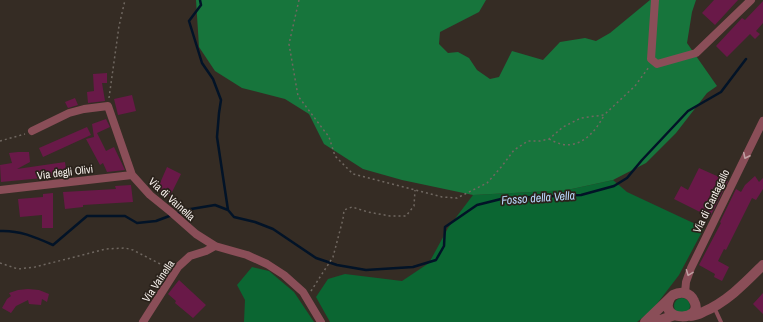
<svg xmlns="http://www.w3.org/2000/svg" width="763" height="322" font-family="'Archivo Narrow',sans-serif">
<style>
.green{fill:#0b6632}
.forest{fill:#17753c}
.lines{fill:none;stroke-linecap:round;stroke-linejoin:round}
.stream{stroke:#021327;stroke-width:2.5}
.building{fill:#691948}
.path{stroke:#706861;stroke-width:1.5;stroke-dasharray:2 3;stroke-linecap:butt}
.service{stroke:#8a4e58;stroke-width:4}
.minor{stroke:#8a4e58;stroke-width:8}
.tertiary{stroke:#8a4e58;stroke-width:10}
.oneway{stroke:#c09fa2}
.labels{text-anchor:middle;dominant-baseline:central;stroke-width:3.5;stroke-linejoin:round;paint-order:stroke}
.street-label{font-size:11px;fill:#f6f0eb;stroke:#2a221b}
.water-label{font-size:12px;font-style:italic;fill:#b7d6fb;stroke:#2a221b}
</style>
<rect width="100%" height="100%" fill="#352c24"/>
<!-- green -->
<path class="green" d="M613 180 627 192 704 228 679 275 653 309 637 322H330L316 297 328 279 345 274 402 281 429 263 448 228 473 195 567 190Z
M252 267 269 271 294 292 314 322H244L245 300 237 285Z
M674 306a8 8 0 1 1 16 0a8 8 0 1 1-16 0Z"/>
<!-- forest -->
<path class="forest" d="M196 0H486L479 12 440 32 439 44 448 53 458 52 469 58 477 70 490 79 499 77 512 51 543 60 560 42 585 38 596 41 610 33 650 0H696L692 12 687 43 717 86 707 93 676 133 646 163 613 180 567 190 473 195 402 180 363 169 324 144 309 114 285 99 242 88 215 71 199 47Z"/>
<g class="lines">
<!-- stream -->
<path class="stream" d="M200 0 201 5 189 21 202 63 213 79 221 100 219 113 217 137 228 210
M176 214 185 210 215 205 228 210 234 217 255 222 273 229 316 258 337 265 366 270 413 267 436 260 444 246 445 227 477 205 505 198 581 195 614 186 627 178 642 160 688 111 721 92 746 59
M0 231C19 230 35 237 53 245L87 216H125L137 223 156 221 172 215"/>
</g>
<!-- building -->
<path class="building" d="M714 0H738L715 25 702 13Z
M763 1V23L756 31 760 34 755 39 750 34 727 57 716 46 742 18 745 20Z
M107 73V83H102L105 101 88 103 87 92 94 91 93 74Z
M132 95 136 111 118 115 114 99Z
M75 98 78 105 68 108 65 102Z
M106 119 110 127 97 133 106 151 114 147 125 170 107 172 103 163 100 165 86 139 94 137 92 124Z
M87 127 91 135 43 157 39 148Z
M18 152H29L30 162 17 169 65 162 66 170 53 171V177L1 182 0 165 12 163 9 153Z
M167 167 181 174 170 196 157 190Z
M699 168 728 181 710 217 674 199 681 186 688 190Z
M755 176 759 182 763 178V189L756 200 752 198 726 250 724 249 718 261 729 267 722 281 714 277 715 274 699 265 721 223 720 222 736 189 741 192 745 185Z
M131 185 133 202 83 205V207L65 209 63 192 116 189 115 186Z
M53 193V228H42V215L20 217 18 199 43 197V194Z
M179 280 206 305 193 318 175 303 176 301 168 294Z
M28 289 39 290 49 294 47 302 42 299 41 305 29 304 28 300 16 306 11 313 2 308 7 299 11 296 9 293 18 290Z
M763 293V314L753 304Z"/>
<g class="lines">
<!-- path -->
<path class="path" d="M299 0 289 44 298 96 329 137 335 156 353 174 442 197 457 198 487 183 502 166 514 150 528 141H540L549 139 563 127 581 118 604 115 635 86 649 67
M109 98 119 26 125 0
M549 139C553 141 557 143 561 144 581 149 597 130 604 115
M0 141 25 134
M0 263 18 269 35 267 106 249 125 248 133 250 168 268
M311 291 333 257 343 219 344 210 352 207 368 212 390 216H406L414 206 415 190"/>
<!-- service -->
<path class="service" d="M714 307 721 322"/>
<!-- minor -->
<path class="minor" d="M655 0 651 59 657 64 696 53 751 0
M32 131 69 113 84 109 108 106 132 175 150 195 171 212 196 234 215 246 247 255 267 264 284 275 303 292 321 322
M0 190 132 175
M685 293 686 282 691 268 763 121
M143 322 178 267 190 256 206 251 215 246"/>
<!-- tertiary -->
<path class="tertiary" d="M691 316C695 315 700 314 703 312 727 302 745 283 763 265
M645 322 673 295C681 291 690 292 694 301 705 322 657 322 670 298
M655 322 672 316"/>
</g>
<!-- one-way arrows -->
<defs><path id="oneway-chevron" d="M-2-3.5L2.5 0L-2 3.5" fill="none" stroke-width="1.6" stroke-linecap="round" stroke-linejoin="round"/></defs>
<g class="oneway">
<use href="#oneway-chevron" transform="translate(746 156) rotate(116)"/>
<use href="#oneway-chevron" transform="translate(689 273) rotate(111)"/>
</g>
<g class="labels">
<!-- street labels -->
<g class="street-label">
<text transform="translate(65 172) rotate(-7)">Via degli Olivi</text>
<text transform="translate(172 199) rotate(42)">Via di Vainella</text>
<text transform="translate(711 201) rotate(-64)">Via di Cantagallo</text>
<text transform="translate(158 281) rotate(-56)">Via Vainella</text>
</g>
<!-- water labels -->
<g class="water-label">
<text transform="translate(538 198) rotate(-4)">Fosso della Vella</text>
</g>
</g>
</svg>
